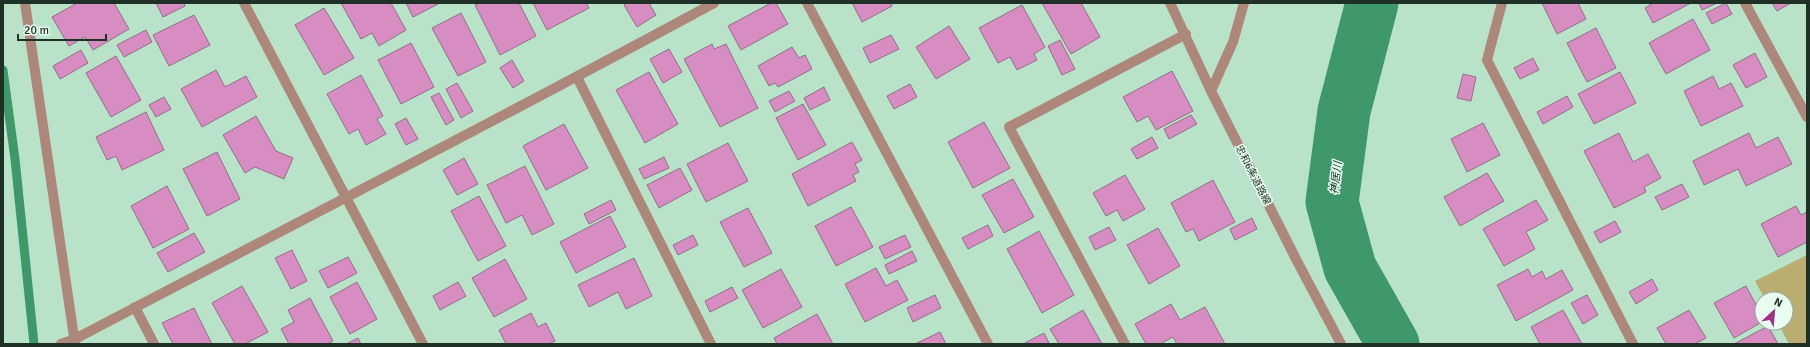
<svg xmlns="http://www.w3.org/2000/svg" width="1810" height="347" font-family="Signika,'Noto Sans JP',sans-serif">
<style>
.green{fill:#baad71}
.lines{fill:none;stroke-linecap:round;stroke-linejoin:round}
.stream{stroke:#3e9869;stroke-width:9}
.river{stroke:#3e9869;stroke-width:53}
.building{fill:#d78dc2;stroke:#926e87}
.street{stroke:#ae877b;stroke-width:10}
.labels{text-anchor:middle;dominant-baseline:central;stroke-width:3;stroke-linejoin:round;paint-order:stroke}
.street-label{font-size:10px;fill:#1f3026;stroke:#e9fef0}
.water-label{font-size:11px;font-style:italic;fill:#1b412c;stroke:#e9fef0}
</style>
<rect width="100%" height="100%" fill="#b9e3c8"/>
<!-- green -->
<path class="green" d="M1807 255V344H1789L1778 323H1786V299H1765L1755 281Z"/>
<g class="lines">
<!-- stream -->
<path class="stream" d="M3 70 15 159 34 344"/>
<!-- river -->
<path class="river" d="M1372 3 1344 111 1332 202 1350 268 1393 344"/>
</g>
<!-- building -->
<path class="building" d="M77 3H114L129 29 93 50 85 37 69 46 52 17Z
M156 3H184L185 6 163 17Z
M341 3H391L406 30 379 46 372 33 361 39Z
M406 3H440L413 17Z
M480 3H519L536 36 500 55 475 5Z
M533 3H586L589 8 547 30Z
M627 3H649L656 15 637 27 624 5Z
M771 3H776L788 24 741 50 728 26Z
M852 3H891L892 6 862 22Z
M1042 3H1081L1100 37 1071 54Z
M1542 3H1578L1586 19 1557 34Z
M1653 3H1691L1653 23 1645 8Z
M1699 3H1717L1702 10Z
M1726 3 1732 14 1712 24 1706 13Z
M1772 3H1791L1777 11Z
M1022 5 1045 47 1034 54 1037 60 1017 70 1010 57 998 63 979 28Z
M324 8 354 58 324 75 295 25Z
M461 13 486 62 458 76 432 28Z
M194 15 210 45 169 66 153 35Z
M1693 19 1710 50 1666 74 1649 43Z
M949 26 970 59 936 79 916 47Z
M1596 28 1616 68 1587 82 1567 43Z
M146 30 152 42 124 57 117 45Z
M891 35 899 49 870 63 863 48Z
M1060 40 1075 69 1062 75 1048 46Z
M411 43 434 87 401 104 378 60Z
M712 44 714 49 726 44 758 108 720 127 684 59Z
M792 47 799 58 805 55 812 69 778 87 775 83 769 86 758 66Z
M669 49 682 72 663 83 650 59Z
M81 50 88 63 60 79 53 66Z
M1755 53 1767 77 1746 88 1733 65Z
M116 56 141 100 111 117 86 73Z
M1533 58 1539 70 1520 79 1514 68Z
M512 60 524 81 513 88 500 68Z
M216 70 225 87 246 76 257 97 202 127 181 89Z
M1172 71 1193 111 1156 130 1148 116 1137 122 1123 97Z
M649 72 678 124 645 143 616 90Z
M1620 72 1636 103 1594 124 1578 94Z
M1463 74 1476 77 1471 101 1457 98Z
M361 75 383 116 377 119 386 134 366 145 358 129 349 134 327 94Z
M1713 76 1719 89 1731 83 1743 106 1701 126 1684 91Z
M457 83 473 111 461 118 446 89Z
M910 84 917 97 894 109 887 96Z
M824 87 830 100 810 110 804 98Z
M789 91 795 101 775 112 769 101Z
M439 93 454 120 446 125 431 97Z
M1567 96 1573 107 1543 124 1537 112Z
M164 97 171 109 156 117 149 105Z
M803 104 826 145 798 160 776 118Z
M146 112 164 150 122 170 116 156 107 160 96 137Z
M1191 115 1197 124 1169 139 1164 129Z
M256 116 276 151 293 158 284 179 255 167 245 173 223 135Z
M406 118 418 139 406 145 395 124Z
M984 122 1010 168 973 188 948 142Z
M1483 123 1500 155 1467 172 1451 139Z
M564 124 588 168 546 190 523 146Z
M1619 133 1633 162 1648 154 1661 178 1644 187 1646 192 1614 208 1584 151Z
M1749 133 1756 148 1778 137 1792 164 1746 186 1738 169 1704 185 1693 161Z
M1152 137 1158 148 1137 159 1131 149Z
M852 142 862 160 855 164 859 172 853 175 856 181 808 206 792 174Z
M728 143 748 181 706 202 687 164Z
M217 152 240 199 207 216 183 169Z
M664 157 669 168 644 179 639 169Z
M464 158 478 184 457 195 443 170Z
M525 166 554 224 532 235 522 215 506 223 487 185Z
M680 168 692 190 659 208 647 185Z
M1487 173 1504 201 1460 226 1444 197Z
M1125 175 1145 209 1123 221 1117 210 1106 216 1093 193Z
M1013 179 1034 217 1004 233 982 195Z
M1213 180 1235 222 1199 241 1193 229 1186 232 1171 203Z
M1682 184 1689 197 1662 210 1655 197Z
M167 186 189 229 153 248 131 206Z
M479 196 506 246 478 261 451 211Z
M611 200 616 210 589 224 584 214Z
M1536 200 1548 220 1526 232 1535 249 1504 266 1483 229Z
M1796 206 1801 215 1807 212V242L1778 257 1761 224Z
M851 207 873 247 836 266 815 226Z
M748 208 772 253 744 267 720 222Z
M610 216 626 247 576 273 560 242Z
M1252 218 1257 229 1235 240 1230 229Z
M1615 221 1621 232 1600 243 1594 232Z
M988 225 993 236 968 249 962 238Z
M1109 227 1116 240 1095 250 1089 237Z
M1158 228 1180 266 1149 284 1127 245Z
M1039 231 1074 295 1042 313 1007 249Z
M194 233 205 252 168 272 157 253Z
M693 235 698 245 678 255 673 245Z
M905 235 911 247 885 259 879 247Z
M292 250 307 281 291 289 275 258Z
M912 251 917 261 889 274 885 265Z
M348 257 357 273 328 288 319 271Z
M634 258 652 296 626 309 618 292 589 307 578 285Z
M505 259 527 299 494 317 472 278Z
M876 268 886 286 897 280 908 300 865 322 845 284Z
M781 269 802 307 763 328 742 290Z
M1528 269 1532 277 1542 271 1546 279 1562 270 1573 290 1516 321 1497 285Z
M1652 279 1658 290 1636 304 1629 292Z
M357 282 377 319 350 334 330 297Z
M458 282 466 296 440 310 433 296Z
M242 286 268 332 245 344H235L212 303Z
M1746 286 1762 316V322L1734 338 1714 303Z
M732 287 738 298 710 312 705 301Z
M935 295 941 308 913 322 907 308Z
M1587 295 1598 315 1583 324 1571 303Z
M310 298 333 341 327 344H289L281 329 294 322 288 310Z
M1171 304 1180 320 1205 307 1225 344H1177L1173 337 1160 344H1146L1135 324Z
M194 308 212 344H173L162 323Z
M1083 310 1102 344H1059L1050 329Z
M1563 310 1582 344H1540L1531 327Z
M1689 310 1706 338 1695 344H1666L1657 328Z
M531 313 538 327 546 323 555 341 549 344H506L499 330Z
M817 314 833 344H777L774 338Z
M1768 326 1778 344H1734Z
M940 332 946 344H915Z
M1044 333 1049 343 1047 344H1023Z
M358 338 361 344H346Z"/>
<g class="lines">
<!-- street -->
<path class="street" d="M25 3 75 344
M244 3 423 344
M807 3 988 344
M1170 3 1211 91 1297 261 1341 344
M1502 3 1487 60 1633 344
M1745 3 1807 117
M577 77 711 344
M1211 91 1233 42 1244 3
M135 307 154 344
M61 344 75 339C288 227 502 118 714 3
M1125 344 1009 127 1186 34"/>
</g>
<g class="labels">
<!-- street labels -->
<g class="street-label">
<text transform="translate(1253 175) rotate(63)">忠和6条道路線</text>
</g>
<!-- water labels -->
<g class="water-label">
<text transform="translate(1336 178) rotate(-83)">神居川</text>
</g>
</g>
<!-- border -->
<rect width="1810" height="347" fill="none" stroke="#1f3026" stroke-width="8"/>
<!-- north arrow -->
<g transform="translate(1774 311) rotate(26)"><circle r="19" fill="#e9fef0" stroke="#98ac9f"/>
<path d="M0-3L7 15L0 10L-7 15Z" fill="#a22f8a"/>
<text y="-6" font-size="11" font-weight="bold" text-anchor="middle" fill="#1f3026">N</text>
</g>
<!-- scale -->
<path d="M18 34v6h88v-6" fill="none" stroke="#1f3026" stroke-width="2"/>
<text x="24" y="34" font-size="12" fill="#1f3026" stroke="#e9fef0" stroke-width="3" paint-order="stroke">20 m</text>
</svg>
